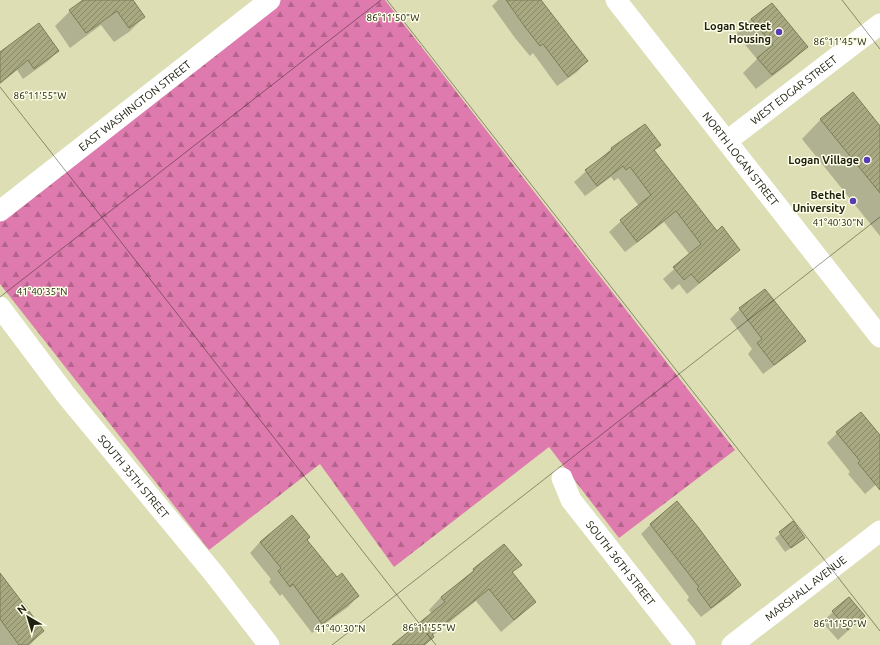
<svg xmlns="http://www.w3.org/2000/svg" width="880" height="645" font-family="Ubuntu,sans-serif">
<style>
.forest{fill:url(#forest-firs)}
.shadow{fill:#0003}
.building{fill:url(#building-hatch);stroke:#7d7e57}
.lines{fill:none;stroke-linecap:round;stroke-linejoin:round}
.minor{stroke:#fff;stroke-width:21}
.ticks{fill:none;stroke:#212111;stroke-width:1;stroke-opacity:0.45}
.poi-dot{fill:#593bb3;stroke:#fdfee8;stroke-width:1.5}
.labels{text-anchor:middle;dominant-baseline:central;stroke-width:3;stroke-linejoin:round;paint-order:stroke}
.poi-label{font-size:11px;font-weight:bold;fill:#212111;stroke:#fdfee8;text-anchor:end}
.street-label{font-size:11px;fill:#212111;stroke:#fdfee8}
.ticks-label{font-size:10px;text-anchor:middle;fill:#212111;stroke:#fdfee8;stroke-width:3;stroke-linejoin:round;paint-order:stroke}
</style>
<defs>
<pattern id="forest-firs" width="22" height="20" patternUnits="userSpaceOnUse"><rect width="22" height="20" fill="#de7aae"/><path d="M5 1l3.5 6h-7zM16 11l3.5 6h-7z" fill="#b4648c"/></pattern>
<pattern id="building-hatch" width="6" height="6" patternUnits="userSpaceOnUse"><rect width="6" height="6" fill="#a8a981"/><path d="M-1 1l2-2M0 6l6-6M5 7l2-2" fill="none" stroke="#888968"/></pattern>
</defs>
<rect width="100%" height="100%" fill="#dddeb4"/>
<!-- forest -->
<path class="forest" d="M276 0H385L735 450 619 538 549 447 394 567 320 464 209 550 0 284V218Z"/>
<!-- shadow -->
<path class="shadow" d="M85 0H131L144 17 129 32 114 42 101 25 70 48 55 26 70 11Z
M498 0H539L587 61 577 72 557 86 533 53 530 56 515 38 492 6Z
M772 4 806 47 791 62 756 89 743 73 757 59 736 34 751 19Z
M58 51 48 61 23 79 17 70 0 84V53Z
M821 119 880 128V236L802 139Z
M645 125 659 145 654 150 717 232 739 249 727 261 687 294 679 284 672 290 663 279 690 255 664 222 625 252 609 232 621 221 639 206 618 178 614 181 611 177 585 196 574 182 611 149Z
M740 309 805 341 794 351 763 374 748 354 752 349 730 319Z
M837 433 880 437V481L865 494 848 474 850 472 827 443Z
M292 517 306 540 337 578 358 596 348 607 312 633 282 594 280 596 269 582 271 579 250 553 260 542Z
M793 523 799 542 785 552 775 538Z
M651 524 740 585 730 595 701 617 687 600 689 597 641 534Z
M504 545 520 565 512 573 535 602 522 614 501 632 476 601 432 636 433 637 425 645H394L432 614 429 610 441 597Z
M0 574 43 631 30 645H0Z
M833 612 864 616 838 640 822 622Z"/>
<!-- building -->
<path class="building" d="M83 0H133L145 17 129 28 117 11 86 33 69 10Z
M506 0H541L588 61 568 77 543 44 540 46 525 27Z
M772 3 808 47 772 75 757 58 773 45 751 19Z
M39 23 59 51 34 69 28 60 0 83V52Z
M853 92 880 126V193L820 119Z
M645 124 661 145 654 150 717 231 722 226 740 250 699 283 691 274 684 280 673 267 701 244 676 211 637 242 620 220 651 195 630 167 626 170 623 166 597 186 585 170 612 150 611 148Z
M765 289 806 341 774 365 757 343 762 339 739 308Z
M861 412 880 435V490L858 463 860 461 836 432Z
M677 501 698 527 741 585 711 608 697 589 699 587 650 524Z
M292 515 310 537 307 540 337 577 342 573 359 596 322 624 293 584 290 587 278 571 281 568 260 542Z
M793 521 805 538 791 548 779 532Z
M504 544 522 565 512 572 536 602 514 620 489 589 432 634 434 637 424 645H392L445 602 441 597 474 571 473 569Z
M0 573 44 631 27 645H19L0 619Z
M849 597 865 616 848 630 832 611Z"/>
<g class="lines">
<!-- minor -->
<g class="minor">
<path id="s1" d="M616 0 880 337"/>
<path id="s2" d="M727 141 880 24"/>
<path id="s3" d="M0 211 270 0"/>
<path id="s4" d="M0 307 66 395 215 575 269 645"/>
<path id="s5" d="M562 478 571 500 685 645"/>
<path id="s6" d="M732 645 880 531"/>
</g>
</g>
<!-- ticks -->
<path class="ticks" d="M387 0 880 631M842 0 880 49M0 87 436 645M0 297 381 0M332 645 880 217"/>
<!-- markers -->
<g class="poi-dot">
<circle cx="779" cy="32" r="4"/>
<circle cx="867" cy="160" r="4"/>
<circle cx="853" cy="201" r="4"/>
</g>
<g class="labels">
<!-- poi labels -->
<g class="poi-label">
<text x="771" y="26">Logan Street<tspan x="771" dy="13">Housing</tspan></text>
<text x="859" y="160">Logan Village</text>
<text x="845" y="195">Bethel<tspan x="845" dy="13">University</tspan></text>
</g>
<!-- street labels -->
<g class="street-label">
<text stroke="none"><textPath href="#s2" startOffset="84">WEST EDGAR STREET</textPath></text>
<text stroke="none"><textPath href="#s3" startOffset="171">EAST WASHINGTON STREET</textPath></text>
<text stroke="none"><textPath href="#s1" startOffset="202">NORTH LOGAN STREET</textPath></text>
<text stroke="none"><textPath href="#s4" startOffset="216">SOUTH 35TH STREET</textPath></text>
<text stroke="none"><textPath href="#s5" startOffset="104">SOUTH 36TH STREET</textPath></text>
<text stroke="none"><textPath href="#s6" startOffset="93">MARSHALL AVENUE</textPath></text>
</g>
</g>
<g class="ticks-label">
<text x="393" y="21">86°11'50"W</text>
<text x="840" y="45">86°11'45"W</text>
<text x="40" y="99">86°11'55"W</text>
<text x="838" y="226">41°40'30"N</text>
<text x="42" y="295">41°40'35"N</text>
<text x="840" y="627">86°11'50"W</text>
<text x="429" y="631">86°11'55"W</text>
<text x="340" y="632">41°40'30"N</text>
</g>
<!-- north arrow -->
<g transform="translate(28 617) rotate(322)" stroke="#fdfee8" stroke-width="3" paint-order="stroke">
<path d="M0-3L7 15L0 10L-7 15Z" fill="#212111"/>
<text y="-6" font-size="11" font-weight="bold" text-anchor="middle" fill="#212111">N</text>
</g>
</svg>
